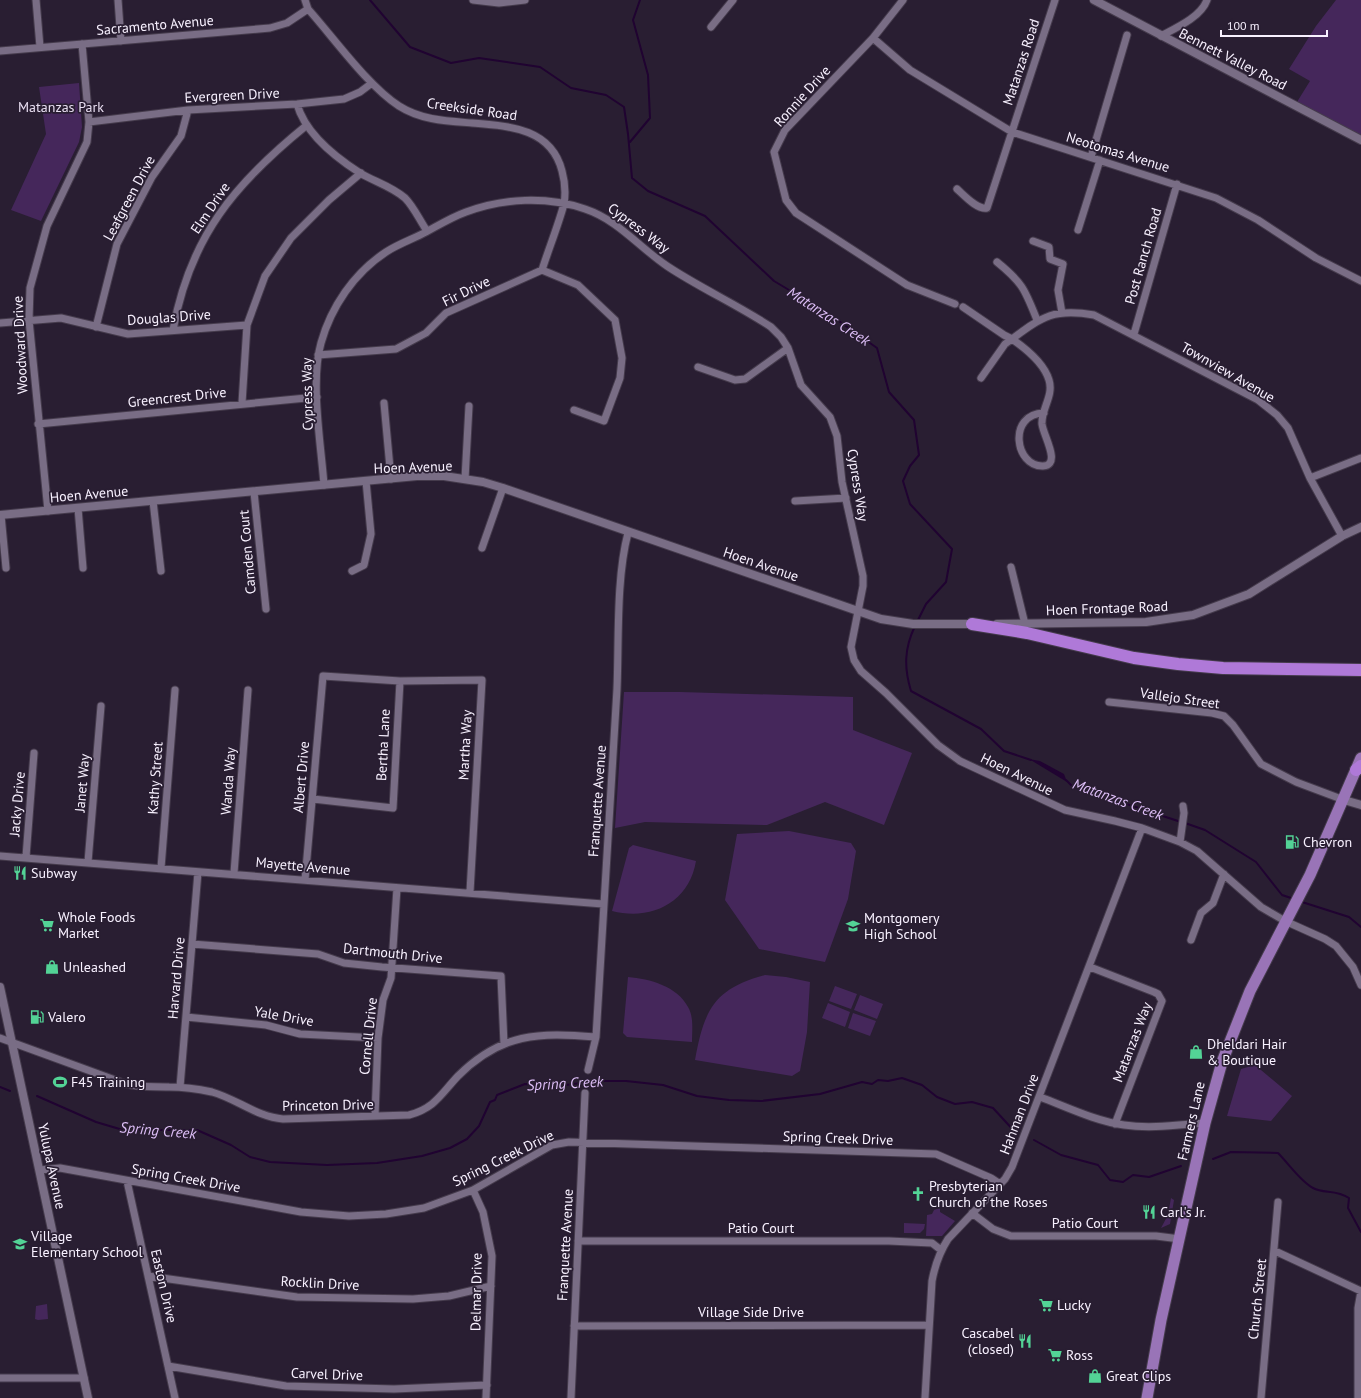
<svg xmlns="http://www.w3.org/2000/svg" width="1361" height="1398" font-family="'PT Sans',sans-serif">
<style>
.green{fill:#45275b}
.water{fill:#200331}
.lines{fill:none;stroke-linecap:round;stroke-linejoin:round}
.stream{stroke:#200331;stroke-width:2}
.minor-casing{stroke:#453b4c;stroke-width:9}
.tertiary-casing{stroke:#453b4c;stroke-width:10}
.primary-casing{stroke:#453b4c;stroke-width:13}
.motorway-casing{stroke:#453b4c;stroke-width:14}
.minor{stroke:#796d85;stroke-width:7}
.tertiary{stroke:#796d85;stroke-width:8}
.primary{stroke:#9974b7;stroke-width:11}
.motorway{stroke:#af79d8;stroke-width:12}
.labels{text-anchor:middle;dominant-baseline:central;stroke-width:3.5;stroke-linejoin:round;paint-order:stroke}
.street-label{font-size:14px;fill:#f8f1ff;stroke:#291e32}
.park-label{font-size:14px;fill:#e9dff2;stroke:#291e32}
.poi-label{font-size:14px;fill:#f8f1ff;stroke:#291e32;text-anchor:start}
.water-label{font-size:15px;font-style:italic;fill:#debff8;stroke:#291e32}
</style>
<rect width="100%" height="100%" fill="#291e32"/>
<!-- green -->
<path class="green" d="M1336 0H1361V136L1297 102 1310 81 1289 69 1316 26Z
M79 83 82 127 79 142 41 221 11 210 46 134 39 87Z
M624 692H680L853 697V730L912 753 884 825 825 802 767 825 645 822 615 828Z
M789 831 851 843 856 851 848 899 825 962 759 949 725 900 737 834Z
M633 845 696 861C689 903 651 921 612 911L629 848Z
M765 975 786 977 810 982 807 1032 800 1071 792 1076 695 1060C704 1011 713 989 765 975Z
M628 977C650 979 677 986 688 1007 694 1017 692 1031 692 1042L627 1037 623 1033Z
M835 986 857 994 851 1009 829 1001Z
M860 995 883 1004 877 1019 854 1010Z
M828 1003 850 1012 845 1027 822 1018Z
M853 1013 876 1021 870 1036 848 1028Z
M1255 1065 1292 1096 1271 1121 1227 1116 1241 1069Z
M1171 1198 1174 1200 1170 1224 1161 1228 1168 1215Z
M940 1208V1212L955 1221 942 1236H926L927 1215 932 1214 934 1210Z
M904 1223 925 1224 924 1229 920 1233H904Z
M47 1304 48 1319 38 1320 35 1319 36 1306Z"/>
<!-- water -->
<path class="water" d="M1029 759 1040 761 1064 774 1067 782Z"/>
<g class="lines">
<!-- stream -->
<path class="stream" d="M370 0 410 47 451 63 479 58 540 67 571 88 606 95 624 107 628 134 632 178 648 191 705 216 774 281 829 314 877 348 889 392 914 420 919 455 910 466 903 481 910 504 952 549 946 582 926 604 917 622
M630 142 650 118 648 75 633 20 640 0
M915 626C904 649 904 668 911 691L981 729 1004 751 1031 760
M1066 780 1072 786 1181 822
M1185 823 1205 830 1256 862 1282 895 1294 899
M1302 902 1349 917 1361 927
M0 1087 10 1091
M37 1096 96 1122 123 1130H197L231 1145 250 1157 270 1162 327 1165 377 1163 422 1156 450 1148 467 1139 479 1126 490 1102 495 1100 497 1095 525 1084 566 1085 596 1081H626L663 1085 697 1096 729 1100 761 1101 820 1094 862 1082 872 1084 878 1080 888 1081 902 1078 922 1085 937 1097 955 1104 972 1102 993 1108 1016 1133
M1034 1140 1061 1155 1098 1165 1110 1180 1123 1182 1133 1175 1149 1177 1181 1166
M1213 1159 1231 1152 1278 1153C1289 1164 1300 1181 1313 1188 1324 1194 1336 1189 1349 1198L1348 1208 1361 1232"/>
<defs>
<path id="minor" d="M36 0 40 47
M118 0 121 41
M305 0 308 9C334 38 367 85 399 106 421 120 446 121 472 123 509 126 551 128 562 171 565 182 566 192 564 204 558 226 549 248 542 270
M473 0 499 3 525 0
M903 0 873 38 785 130 774 152 786 200 796 213 907 285 955 304
M711 27 733 0
M1161 36C1176 28 1201 17 1207 0
M873 38 910 70 1012 132 1216 198 1258 220 1316 258 1361 281
M0 51 270 28 287 23 308 9
M297 104C305 133 335 157 360 173 375 182 391 186 405 198 414 207 420 221 427 231
M89 122 188 110 297 104 344 99 360 92 372 83
M1091 157 1127 35
M957 189C964 195 977 210 987 208L1055 0
M1078 230 1100 160
M1033 241 1049 247 1050 259 1063 264 1058 290 1062 313
M997 262C1023 283 1025 290 1037 320
M963 307 1004 335 1012 339C1043 316 1055 308 1094 315L1258 400 1277 415 1288 428 1310 478 1342 536
M0 323 61 318 128 334 247 325
M96 327 117 244 152 177 181 136 188 110
M173 330C190 237 234 184 307 125
M1134 334 1177 184
M318 355 396 349 426 333 446 313 542 270 578 285 615 320 622 358 620 378 604 421 574 410
M698 367 735 380 745 379 788 348
M981 378 1005 344 1012 339C1025 348 1044 363 1049 380 1054 396 1041 409 1042 424 1043 435 1062 465 1043 466 1015 467 1007 414 1044 413
M242 403 247 325 265 276 291 238 329 200 361 173
M384 403 391 479
M38 424 317 397
M1310 478 1361 458
M465 479 469 406
M324 485C321 444 310 382 321 343 331 307 354 273 386 252 398 244 413 239 426 232 439 225 452 217 466 212 503 198 547 196 585 209 618 220 639 247 667 266 700 288 738 305 771 327L781 337 788 348 801 385 830 417 837 436 842 482 863 576V586L851 647 854 660 861 671 886 693 938 745 960 761 1065 810 1115 821 1142 828 1180 842 1197 851 1261 907 1285 921 1325 939 1336 946 1353 967 1361 985
M254 492 266 609
M153 501 161 571
M795 501 846 498
M78 508 83 568
M48 511 29 320 30 288 47 226 87 142 89 122 82 44
M1 515 6 568
M482 548 503 488
M1011 567 1025 624
M352 571 364 565 371 534 366 481
M1109 702 1212 713 1224 716 1233 725 1261 764 1296 782 1344 800
M313 799 393 808 400 681
M1180 842 1184 813 1183 806
M0 856 603 904
M26 857 34 753
M88 862 101 706
M161 868 175 690
M234 873 248 690
M305 880 323 676 400 681 482 680 470 892
M1191 940 1201 913 1213 903 1224 874
M192 944 318 954 344 963 382 967 501 976 504 1044
M1090 967 1154 992 1158 994 1162 1001 1115 1124
M186 1017 266 1025 300 1034 378 1038
M0 1038 126 1084C141 1088 154 1086 169 1087 183 1087 198 1089 212 1092 237 1099 257 1117 283 1119L409 1115C435 1108 441 1094 458 1076 501 1033 539 1032 596 1037
M588 1070 596 1037C602 921 611 805 617 689 619 642 616 578 628 533
M180 1087 198 872
M1040 1097C1067 1107 1095 1121 1124 1125 1150 1129 1178 1125 1205 1123
M375 1116 378 1038 383 1000 391 978 397 888
M40 1170 60 1168 301 1212 349 1216 386 1214 424 1208 473 1190 552 1145 569 1142 936 1154 991 1178 1000 1184
M127 1181 175 1398
M473 1190 483 1212 492 1256 486 1398
M972 1213 993 1229 1011 1236H1156L1180 1239
M578 1241H889L932 1243 941 1250
M1275 1251 1361 1291
M148 1276 297 1297 413 1299 449 1296 491 1286
M574 1326 929 1325
M168 1366 286 1386 394 1389 487 1385
M0 1378H84
M571 1398 585 1093
M925 1398 932 1281C935 1265 939 1253 948 1239L1005 1179 1012 1167 1142 828
M1261 1398 1278 1202
M1358 1398V1308L1361 1291"/>
<path id="tertiary" d="M1094 0 1361 140
M0 515 417 476H444L483 482 503 488 881 619 913 624H977
M997 624 1146 622 1193 615 1249 594 1342 536 1361 527
M1344 800 1361 805
M0 987 88 1398"/>
<path id="primary" d="M1147 1398 1161 1320 1205 1123 1222 1062 1250 991 1310 875 1361 758"/>
<path id="motorway" d="M972 624 1027 633 1134 658 1178 664 1223 668 1361 670
M1356 770 1361 766"/>
</defs>
<!-- minor casing -->
<use href="#minor" class="minor-casing"/>
<!-- tertiary casing -->
<use href="#tertiary" class="tertiary-casing"/>
<!-- primary casing -->
<use href="#primary" class="primary-casing"/>
<!-- motorway casing -->
<use href="#motorway" class="motorway-casing"/>
<!-- minor -->
<use href="#minor" class="minor"/>
<!-- tertiary -->
<use href="#tertiary" class="tertiary"/>
<!-- primary -->
<use href="#primary" class="primary"/>
<!-- motorway -->
<use href="#motorway" class="motorway"/>
</g>
<!-- icons -->
<defs>
<symbol id="fuel-bare" viewBox="-9 -9 18 18"><path d="M-5.5-6h7V0h2V4h1.3V-2.5L3-4.5l.8-.8L6-3V5H2.5V1h-1V6h-7ZM-4.2-4.7v3.2H.2V-4.7Z" fill="#53d396" stroke="#291e32" stroke-width="2.5" paint-order="stroke"/></symbol>
<symbol id="restaurant-bare" viewBox="-9 -9 18 18"><path d="M-5-6h1v4h1v-4h1v4h1v-4h1v5L-1.5 .5V6h-2V.5L-5-1ZM5-6V6H3V1.5H1.5Q1.5-4 5-6Z" fill="#53d396" stroke="#291e32" stroke-width="2.5" paint-order="stroke"/></symbol>
<symbol id="supermarket-bare" viewBox="-9 -9 18 18"><path d="M-6-5.5h2.5l.6 2H6L4.5 2H-2.5L-4.4-4H-6ZM-1.5 3.2a1.3 1.3 0 1 0 .1 0ZM3 3.2a1.3 1.3 0 1 0 .1 0Z" fill="#53d396" stroke="#291e32" stroke-width="2.5" paint-order="stroke"/></symbol>
<symbol id="school-bare" viewBox="-9 -9 18 18"><path d="M0-5L7-2L0 1L-7-2ZM-4 1L0 2.5L4 1V4Q0 6-4 4Z" fill="#53d396" stroke="#291e32" stroke-width="2.5" paint-order="stroke"/></symbol>
<symbol id="shop-bare" viewBox="-9 -9 18 18"><path d="M-5-2.5h2.3a2.7 3.5 0 0 1 5.4 0H5L5.5 6h-11ZM-1.5-2.5h3a1.5 2.3 0 0 0-3 0Z" fill="#53d396" stroke="#291e32" stroke-width="2.5" paint-order="stroke"/></symbol>
<symbol id="stadium-bare" viewBox="-9 -9 18 18"><path d="M0-5a6.5 5 0 1 0 0 10a6.5 5 0 1 0 0-10ZM-3.5-1.8h7v3.6h-7Z" fill="#53d396" stroke="#291e32" stroke-width="2.5" paint-order="stroke"/></symbol>
<symbol id="church-bare" viewBox="-9 -9 18 18"><path d="M-1.2-6h2.4v3.5h3.3v2.4h-3.3V6h-2.4V-.1h-3.3v-2.4h3.3Z" fill="#53d396" stroke="#291e32" stroke-width="2.5" paint-order="stroke"/></symbol>
</defs>
<g fill-rule="evenodd">
<use href="#fuel-bare" x="1282" y="832" width="20" height="20"/>
<use href="#restaurant-bare" x="10" y="863" width="20" height="20"/>
<use href="#supermarket-bare" x="37" y="915" width="20" height="20"/>
<use href="#school-bare" x="843" y="916" width="20" height="20"/>
<use href="#shop-bare" x="42" y="957" width="20" height="20"/>
<use href="#fuel-bare" x="27" y="1007" width="20" height="20"/>
<use href="#shop-bare" x="1186" y="1042" width="20" height="20"/>
<use href="#stadium-bare" x="50" y="1072" width="20" height="20"/>
<use href="#church-bare" x="908" y="1184" width="20" height="20"/>
<use href="#restaurant-bare" x="1139" y="1202" width="20" height="20"/>
<use href="#school-bare" x="10" y="1234" width="20" height="20"/>
<use href="#supermarket-bare" x="1036" y="1295" width="20" height="20"/>
<use href="#restaurant-bare" x="1015" y="1331" width="20" height="20"/>
<use href="#supermarket-bare" x="1045" y="1345" width="20" height="20"/>
<use href="#shop-bare" x="1085" y="1366" width="20" height="20"/>
</g>
<g class="labels">
<!-- street labels -->
<g class="street-label">
<text transform="translate(155 25) rotate(-5)">Sacramento Avenue</text>
<text transform="translate(1233 59) rotate(27)">Bennett Valley Road</text>
<text transform="translate(1021 62) rotate(-72)">Matanzas Road</text>
<text transform="translate(232 95) rotate(-3)">Evergreen Drive</text>
<text transform="translate(802 96) rotate(-48)">Ronnie Drive</text>
<text transform="translate(472 109) rotate(8)">Creekside Road</text>
<text transform="translate(1118 152) rotate(17)">Neotomas Avenue</text>
<text transform="translate(129 198) rotate(-62)">Leafgreen Drive</text>
<text transform="translate(210 208) rotate(-56)">Elm Drive</text>
<text transform="translate(639 228) rotate(37)">Cypress Way</text>
<text transform="translate(1143 256) rotate(-74)">Post Ranch Road</text>
<text transform="translate(466 291) rotate(-26)">Fir Drive</text>
<text transform="translate(169 317) rotate(-4)">Douglas Drive</text>
<text transform="translate(20 345) rotate(-93)">Woodward Drive</text>
<text transform="translate(1228 372) rotate(30)">Townview Avenue</text>
<text transform="translate(307 394) rotate(-91)">Cypress Way</text>
<text transform="translate(177 397) rotate(-6)">Greencrest Drive</text>
<text transform="translate(413 467) rotate(-2)">Hoen Avenue</text>
<text transform="translate(858 485) rotate(81)">Cypress Way</text>
<text transform="translate(89 494) rotate(-5)">Hoen Avenue</text>
<text transform="translate(247 552) rotate(-95)">Camden Court</text>
<text transform="translate(761 564) rotate(19)">Hoen Avenue</text>
<text transform="translate(1107 608) rotate(-2)">Hoen Frontage Road</text>
<text transform="translate(1180 698) rotate(8)">Vallejo Street</text>
<text transform="translate(383 745) rotate(-87)">Bertha Lane</text>
<text transform="translate(465 745) rotate(-87)">Martha Way</text>
<text transform="translate(1017 774) rotate(26)">Hoen Avenue</text>
<text transform="translate(301 777) rotate(-85)">Albert Drive</text>
<text transform="translate(155 778) rotate(-86)">Kathy Street</text>
<text transform="translate(228 781) rotate(-86)">Wanda Way</text>
<text transform="translate(82 783) rotate(-85)">Janet Way</text>
<text transform="translate(597 801) rotate(-86)">Franquette Avenue</text>
<text transform="translate(17 804) rotate(-85)">Jacky Drive</text>
<text transform="translate(303 866) rotate(5)">Mayette Avenue</text>
<text transform="translate(393 953) rotate(6)">Dartmouth Drive</text>
<text transform="translate(176 978) rotate(-85)">Harvard Drive</text>
<text transform="translate(284 1016) rotate(10)">Yale Drive</text>
<text transform="translate(368 1036) rotate(-84)">Cornell Drive</text>
<text transform="translate(1132 1042) rotate(-69)">Matanzas Way</text>
<text transform="translate(328 1105) rotate(-1)">Princeton Drive</text>
<text transform="translate(1019 1114) rotate(-69)">Hahman Drive</text>
<text transform="translate(1191 1121) rotate(-77)">Farmers Lane</text>
<text transform="translate(838 1138) rotate(2)">Spring Creek Drive</text>
<text transform="translate(503 1158) rotate(-26)">Spring Creek Drive</text>
<text transform="translate(52 1166) rotate(78)">Yulupa Avenue</text>
<text transform="translate(186 1178) rotate(10)">Spring Creek Drive</text>
<text x="1085" y="1223">Patio Court</text>
<text x="761" y="1228">Patio Court</text>
<text transform="translate(565 1245) rotate(-87)">Franquette Avenue</text>
<text transform="translate(320 1283) rotate(3)">Rocklin Drive</text>
<text transform="translate(164 1286) rotate(77)">Easton Drive</text>
<text transform="translate(476 1292) rotate(-89)">Delmar Drive</text>
<text transform="translate(1257 1299) rotate(-84)">Church Street</text>
<text x="751" y="1312">Village Side Drive</text>
<text transform="translate(327 1374) rotate(2)">Carvel Drive</text>
</g>
<!-- park labels -->
<g class="park-label">
<text x="61" y="107">Matanzas Park</text>
</g>
<!-- poi labels -->
<g class="poi-label">
<text x="1303" y="842">Chevron</text>
<text x="31" y="873">Subway</text>
<text x="58" y="917">Whole Foods<tspan x="58" dy="16">Market</tspan></text>
<text x="864" y="918">Montgomery<tspan x="864" dy="16">High School</tspan></text>
<text x="63" y="967">Unleashed</text>
<text x="48" y="1017">Valero</text>
<text x="1207" y="1044">Dheldari Hair<tspan x="1207" dy="16">&amp; Boutique</tspan></text>
<text x="71" y="1082">F45 Training</text>
<text x="929" y="1186">Presbyterian<tspan x="929" dy="16">Church of the Roses</tspan></text>
<text x="1160" y="1212">Carl's Jr.</text>
<text x="31" y="1236">Village<tspan x="31" dy="16">Elementary School</tspan></text>
<text x="1057" y="1305">Lucky</text>
<text x="1014" y="1333" text-anchor="end">Cascabel<tspan x="1014" dy="16">(closed)</tspan></text>
<text x="1066" y="1355">Ross</text>
<text x="1106" y="1376">Great Clips</text>
</g>
<!-- water labels -->
<g class="water-label">
<text transform="translate(829 316) rotate(33)">Matanzas Creek</text>
<text transform="translate(1118 799) rotate(20)">Matanzas Creek</text>
<text transform="translate(565 1083) rotate(-3)">Spring Creek</text>
<text transform="translate(158 1130) rotate(5)">Spring Creek</text>
</g>
</g>
<!-- scale -->
<path d="M1221 30v6h106v-6" fill="none" stroke="#f8f1ff" stroke-width="2"/>
<text x="1227" y="30" font-size="12" fill="#f8f1ff" stroke="#291e32" stroke-width="3" paint-order="stroke">100 m</text>
</svg>
